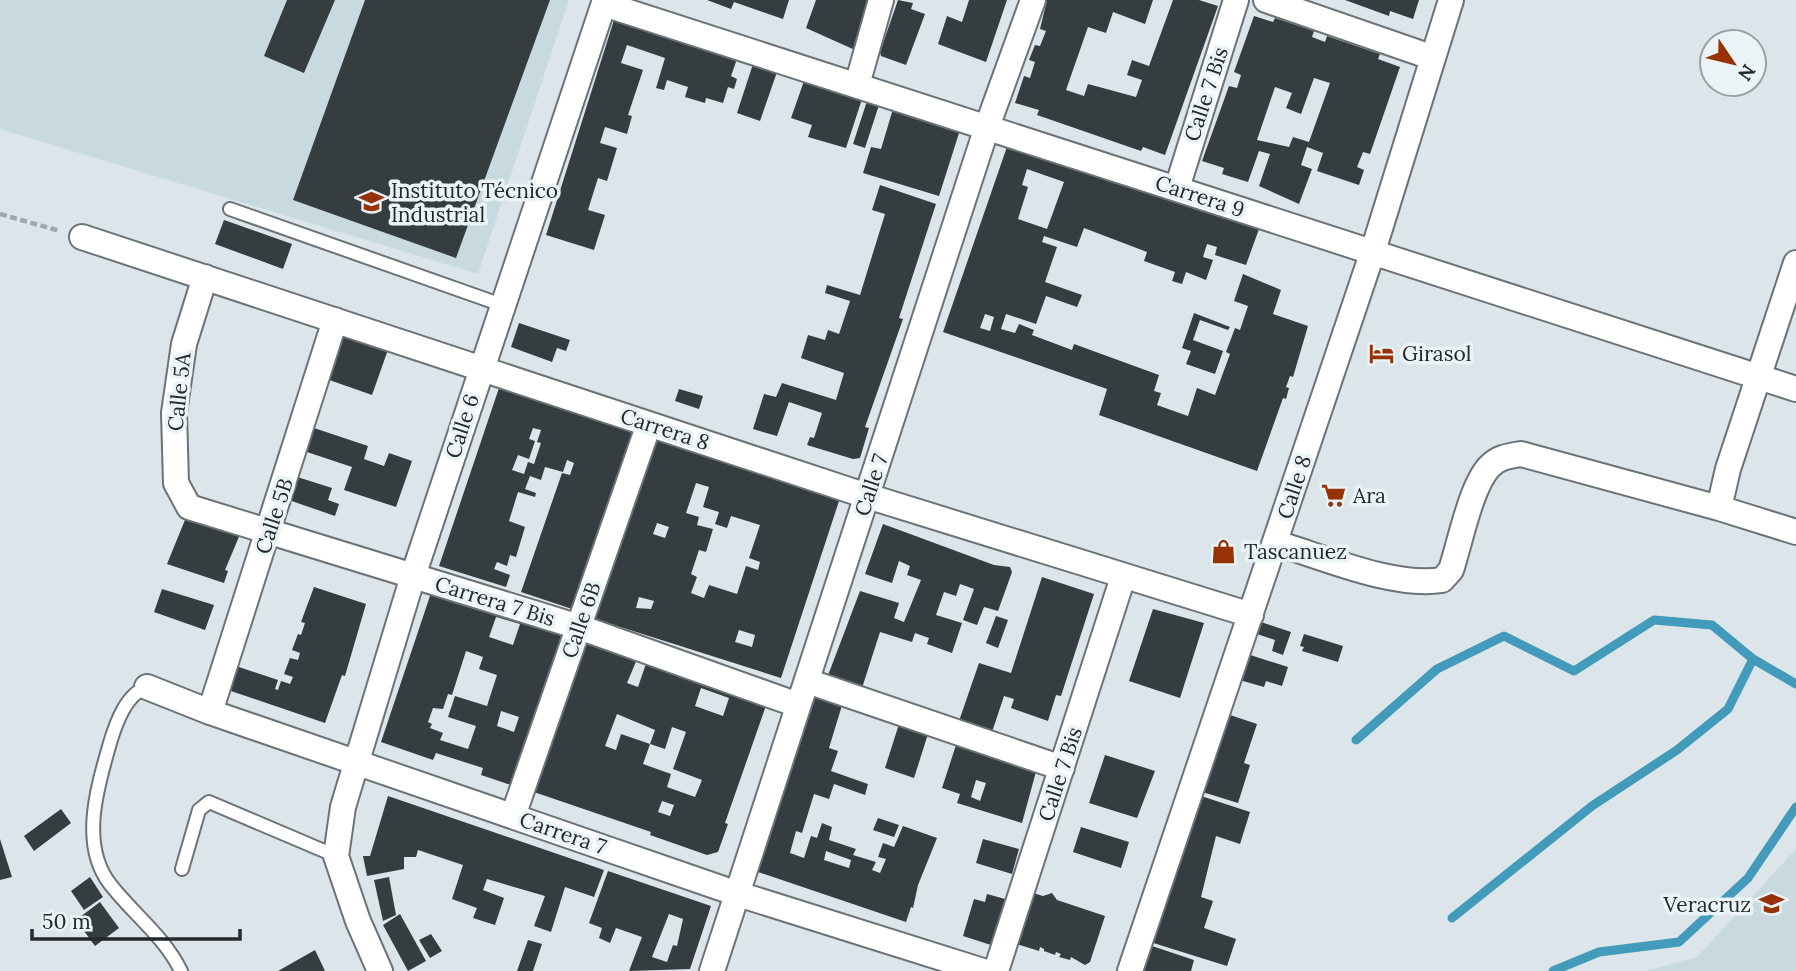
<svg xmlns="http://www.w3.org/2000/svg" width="1796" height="971" font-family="Lora,serif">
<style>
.built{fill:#c8d9e0}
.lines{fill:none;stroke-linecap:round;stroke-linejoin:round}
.stream{stroke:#429bba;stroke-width:9}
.building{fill:#363d40;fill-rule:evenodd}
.service-casing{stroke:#6c7377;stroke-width:16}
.minor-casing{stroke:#6c7377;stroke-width:28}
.path{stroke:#a1a8ab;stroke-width:4.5;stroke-dasharray:7 3.5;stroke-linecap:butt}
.service{stroke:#fff;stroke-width:12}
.minor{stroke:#fff;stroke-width:24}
.labels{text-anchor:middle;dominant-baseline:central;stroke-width:7;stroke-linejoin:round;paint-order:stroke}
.street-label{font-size:21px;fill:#25282a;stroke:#eaf3f6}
.poi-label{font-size:21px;fill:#25282a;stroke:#eaf3f6;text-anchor:start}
</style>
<rect width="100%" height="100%" fill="#dce5e9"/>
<!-- built -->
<path class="built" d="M0 0H569L478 274 0 129Z
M1796 849V971H1646L1697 957Z"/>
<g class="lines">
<!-- stream -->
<path class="stream" d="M1356 740 1437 669 1504 636 1574 671 1654 620 1712 625 1753 659
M1452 918 1592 806 1677 750 1728 709 1753 659 1796 684
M1553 971 1599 952 1679 942 1748 878 1796 807"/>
</g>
<!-- building -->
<path class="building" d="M287 0H335L304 73 264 56Z
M365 0H550L456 258 293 200Z
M707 0H789L783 19 734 2 731 9Z
M816 0H873L855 50 806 28Z
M898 0 913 3 911 9 925 14 906 65 881 56 880 52Z
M969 0H1007L986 62 938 44 947 16 962 22Z
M1047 0H1153L1145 24 1113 12 1106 33 1088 27 1066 90 1084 96 1088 84 1136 97 1142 80 1127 75 1132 60 1149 66 1173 0H1199L1218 6 1165 155 1143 147 1141 151 1037 115 1039 110 1015 103 1024 76 1030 78 1035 62 1029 60 1035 45 1040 46 1046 31 1040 29Z
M1345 0H1419L1413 19 1390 11 1389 16Z
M1254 16 1273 22 1275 18 1314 31 1312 37 1325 42 1327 36 1380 54 1378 59 1400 67 1370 154 1363 152 1357 167 1364 170 1359 185 1317 171 1323 153 1307 147 1301 165 1312 169 1299 204 1259 186 1270 154 1259 151 1248 182 1222 174 1224 168 1202 161 1229 86 1237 88 1241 75 1234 72ZM1314 78 1330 83 1309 142 1293 137 1289 147 1257 140 1275 87 1292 93 1286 108 1301 114Z
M614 20 737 59 731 76 737 79 734 89 728 87 723 103 706 98 705 103 685 97 688 87 667 80 664 90 656 88 665 58 627 45 621 63 643 70 628 115 632 116 627 134 605 127 600 143 617 148 607 181 598 178 588 210 605 215 594 250 546 235Z
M753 64 777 72 760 121 737 113Z
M804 81 862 99 846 148 808 137 812 125 791 118Z
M867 101 879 105 865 148 853 144Z
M893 109 960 130 939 196 863 173 871 147 881 149Z
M1009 141 1259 229 1246 265 1215 255 1217 247 1207 244 1203 257 1213 260 1206 280 1186 272 1182 284 1172 281 1175 272 1144 261 1147 252 1084 228 1077 247 1044 236 1042 242 1057 247 1045 282 1082 295 1077 307 1046 296 1036 324 1006 314 1001 329 1015 333 1019 324 1034 330 1032 335 1072 350 1074 344 1159 375 1154 391 1161 393 1157 405 1188 416 1197 388 1215 395 1230 354 1226 352 1235 328 1240 330 1248 306 1234 301 1243 274 1281 290 1273 314 1308 326 1293 377 1290 376 1286 387 1289 388 1286 399 1283 398 1257 471 1099 415 1107 389 943 332ZM1027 169 1064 182 1047 229 1018 219 1028 187 1022 185ZM985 314 994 317 990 331 980 328Z
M880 185 936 204 899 318 903 319 865 427 869 428 860 458 853 459 807 445 810 437 814 438 822 413 789 402 777 436 753 429 764 394 776 397 782 383 836 400 844 373 801 358 808 335 825 340 828 330 839 334 850 301 825 293 827 285 860 295 885 214 872 210Z
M224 220 292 244 283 269 215 244Z
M1194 313 1230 327 1228 330 1200 320 1193 340 1223 351 1215 374 1186 364 1191 351 1182 348Z
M519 323 570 340 566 351 557 348 552 362 511 347Z
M336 326 390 344 372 395 318 376Z
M500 385 635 429 575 610 521 592 562 473 570 475 574 463 567 460 563 472 545 467 541 480 530 476 525 489 536 493 535 497 518 492 509 521 525 527 516 557 510 555 507 566 497 562 494 569 510 575 506 587 439 566ZM533 428 541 430 537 442 541 443 534 464 528 462 524 474 512 470 518 455 529 459 535 441 529 439Z
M679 389 703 396 699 409 675 401Z
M305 425 368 446 364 459 384 466 389 453 412 461 396 507 344 490 352 467 298 449Z
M655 435 840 498 781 678 592 618ZM696 483 709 487 703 507 719 512 715 524 727 528 731 516 760 525 749 558 760 562 758 570 746 566 737 594 709 585 704 598 691 593 697 577 691 574 699 550 706 552 713 529 697 525 699 517 686 513ZM657 523 669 527 665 538 653 534ZM639 597 654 601 651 609 636 608ZM739 630 755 635 752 647 735 642Z
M291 475 332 488 328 500 339 504 335 516 283 498Z
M187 515 241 532 225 570 228 571 224 583 167 564Z
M883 524 994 565 1010 567 1012 572 998 611 984 607 977 625 963 620 974 589 960 584 956 596 944 592 936 615 962 623 952 653 927 644 929 638 915 633 912 642 880 632 862 688 827 678 860 591 899 603 894 618 904 622 921 580 907 575 910 566 899 561 892 583 865 574Z
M1042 577 1094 594 1061 696 1056 695 1048 721 1011 708 1014 699 1004 696 992 732 959 721 979 663 1011 673Z
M434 584 570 626 517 787 481 775 483 768 436 753 433 760 381 742ZM496 617 520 624 513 645 489 637ZM466 651 483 657 479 669 497 675 487 706 455 696 448 717 476 726 468 749 440 740 443 733 430 728 432 724 428 722 433 708 443 709 448 694 452 695ZM501 711 519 717 514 732 497 726Z
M314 587 366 604 345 676 342 675 325 723 222 688 230 664 278 680 275 689 278 690 281 681 290 684 293 677 284 674 290 658 298 660 300 653 292 650 298 634 301 635 305 623 301 622Z
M162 589 214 605 205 630 154 612Z
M1153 609 1204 623 1180 698 1129 681Z
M996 616 1008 620 998 648 986 643Z
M1252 619 1291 632 1283 655 1272 651 1275 640 1248 631Z
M585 633 640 652 627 683 638 687 649 655 769 697 725 823 728 824 718 852 707 855 650 835 651 832 531 791ZM701 688 729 698 723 716 695 706ZM617 714 655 730 650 744 665 749 672 727 686 732 673 769 702 780 695 797 667 787 671 774 643 764 650 744 621 734 616 750 605 746ZM662 801 674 805 670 816 658 812Z
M1304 634 1343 646 1338 662 1302 651 1304 647 1300 646Z
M1244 653 1288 667 1282 686 1266 681 1264 687 1236 679Z
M813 692 843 702 829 748 838 751 831 771 868 784 865 795 834 784 829 799 814 794 802 833 796 831 790 853 804 858 811 836 817 838 822 823 832 827 829 840 856 849 853 855 876 862 872 870 880 873 886 859 878 857 883 843 894 847 903 826 937 838 918 885 913 908 911 907 906 922 758 872ZM826 851 851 860 849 868 824 860Z
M1221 712 1257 724 1244 763 1250 765 1238 803 1196 790Z
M899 724 928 734 914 778 885 768Z
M956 745 1037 768 1022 823 957 803 960 794 942 788ZM976 780 986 783 980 801 971 797Z
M1105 755 1155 771 1137 818 1089 803Z
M1195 794 1250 812 1240 844 1216 836 1201 897 1213 901 1204 928 1236 939 1227 966 1147 941Z
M388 796 604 870 594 897 565 887 551 932 534 926 545 896 487 879 483 890 504 898 495 925 473 918 477 908 452 899 463 865 418 850 416 857H404V869L367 876 363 856H370Z
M61 809 71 823 34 851 24 836Z
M878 818 899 825 894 837 873 830Z
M1081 827 1129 842 1121 868 1073 852Z
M0 839 12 877 0 880Z
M983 839 1019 849 1012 874 976 863Z
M608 871 711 906 690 969 629 971 642 937 616 928 610 943 599 938 602 928 589 923ZM669 914 683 919 677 946 673 945 667 962 652 957Z
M90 877 103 897 84 910 71 891Z
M389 877 396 915 383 921 374 880Z
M1033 893 1043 896 1052 893 1057 900 1105 916 1090 962 1085 965 1071 957 1070 960 1059 957 1061 954 1056 952 1055 955 1044 951V949L1040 947 1039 951 1014 943Z
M987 894 1005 899 991 945 963 936 974 899 985 902Z
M100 902 119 928 95 946 76 920Z
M400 914 426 961 408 971 383 925Z
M431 934 442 951 430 958 419 940Z
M528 940 542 944 533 971H517Z
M1146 944 1194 960 1191 971H1138Z
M315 950 325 971H278Z"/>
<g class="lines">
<defs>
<path id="service" d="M230 209 502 305
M147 687C126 694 116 723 110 743 98 785 79 844 110 884 133 914 164 936 181 971
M182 869 199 810 209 802 336 856"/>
<path id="minor" d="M1266 0 1431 57
M604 4 1796 389
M857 85 881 0
M1177 188 1236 0
M82 237 867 496 1251 615
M1796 263 1728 469 1719 508 1796 532
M205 277 184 344 174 413 176 483 189 507 579 627 798 705
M1276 543C1323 557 1394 588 1442 580L1451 570C1460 543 1471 485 1490 466 1499 457 1509 456 1521 454L1719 508
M807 681 1062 768
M147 687 210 712 738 894 983 971
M210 712 335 320
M513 816 649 424
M380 971 358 921 336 856 343 807 413 576 605 0
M712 971 987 127 1033 0
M996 971 1123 577
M1130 971 1373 251 1451 0"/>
</defs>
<!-- service casing -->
<use href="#service" class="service-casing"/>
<!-- minor casing -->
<use href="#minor" class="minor-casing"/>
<!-- path -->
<path class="path" d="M0 214 60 231"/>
<!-- service -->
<use href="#service" class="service"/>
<!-- minor -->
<use href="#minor" class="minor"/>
</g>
<!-- icons -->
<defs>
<symbol id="school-bare" viewBox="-9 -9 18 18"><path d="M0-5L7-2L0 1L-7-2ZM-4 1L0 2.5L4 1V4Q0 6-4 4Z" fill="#973206" stroke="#eaf3f6" stroke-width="2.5" paint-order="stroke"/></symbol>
<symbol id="hotel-bare" viewBox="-9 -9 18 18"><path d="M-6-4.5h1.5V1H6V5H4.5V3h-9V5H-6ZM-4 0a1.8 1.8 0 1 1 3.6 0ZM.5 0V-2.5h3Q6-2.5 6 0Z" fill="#973206" stroke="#eaf3f6" stroke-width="2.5" paint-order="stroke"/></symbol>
<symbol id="supermarket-bare" viewBox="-9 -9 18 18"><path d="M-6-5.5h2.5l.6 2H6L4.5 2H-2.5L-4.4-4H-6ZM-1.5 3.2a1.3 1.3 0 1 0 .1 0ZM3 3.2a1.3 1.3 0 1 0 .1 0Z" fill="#973206" stroke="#eaf3f6" stroke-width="2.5" paint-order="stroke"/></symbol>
<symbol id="shop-bare" viewBox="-9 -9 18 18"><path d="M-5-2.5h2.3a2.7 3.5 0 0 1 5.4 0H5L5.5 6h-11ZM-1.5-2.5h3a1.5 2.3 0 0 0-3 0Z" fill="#973206" stroke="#eaf3f6" stroke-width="2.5" paint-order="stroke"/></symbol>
</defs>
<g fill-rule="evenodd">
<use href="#school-bare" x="354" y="184" width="35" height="35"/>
<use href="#hotel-bare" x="1364" y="336" width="35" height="35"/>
<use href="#supermarket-bare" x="1316" y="478" width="35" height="35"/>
<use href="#shop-bare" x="1206" y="534" width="35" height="35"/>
<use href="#school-bare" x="1754" y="886" width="35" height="35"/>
</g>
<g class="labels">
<!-- street labels -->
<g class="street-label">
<text transform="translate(1206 94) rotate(-72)">Calle 7 Bis</text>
<text transform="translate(1200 196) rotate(18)">Carrera 9</text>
<text transform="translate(179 392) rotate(-84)">Calle 5A</text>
<text transform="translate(462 426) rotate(-72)">Calle 6</text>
<text transform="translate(665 429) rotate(18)">Carrera 8</text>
<text transform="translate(871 485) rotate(-72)">Calle 7</text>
<text transform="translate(1294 487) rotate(-72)">Calle 8</text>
<text transform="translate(274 516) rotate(-72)">Calle 5B</text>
<text transform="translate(495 601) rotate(17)">Carrera 7 Bis</text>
<text transform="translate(581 620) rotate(-71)">Calle 6B</text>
<text transform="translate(1060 774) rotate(-72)">Calle 7 Bis</text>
<text transform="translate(563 833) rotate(19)">Carrera 7</text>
</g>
<!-- poi labels -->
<g class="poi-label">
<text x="391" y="190">Instituto Técnico<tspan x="391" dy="24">Industrial</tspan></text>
<text x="1402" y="353">Girasol</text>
<text x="1353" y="495">Ara</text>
<text x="1244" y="551">Tascanuez</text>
<text x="1751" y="904" text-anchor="end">Veracruz</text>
</g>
</g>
<!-- north arrow -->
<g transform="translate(1733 63) rotate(125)"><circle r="33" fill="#eaf3f6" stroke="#9ba2a4" stroke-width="2"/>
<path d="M0-5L12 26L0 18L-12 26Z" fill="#973206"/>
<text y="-10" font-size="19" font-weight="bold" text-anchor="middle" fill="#25282a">N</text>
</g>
<!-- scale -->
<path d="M32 929v10h208v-10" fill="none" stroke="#25282a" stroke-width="3.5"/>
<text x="42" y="929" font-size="21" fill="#25282a" stroke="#eaf3f6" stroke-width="5" paint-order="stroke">50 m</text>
</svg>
